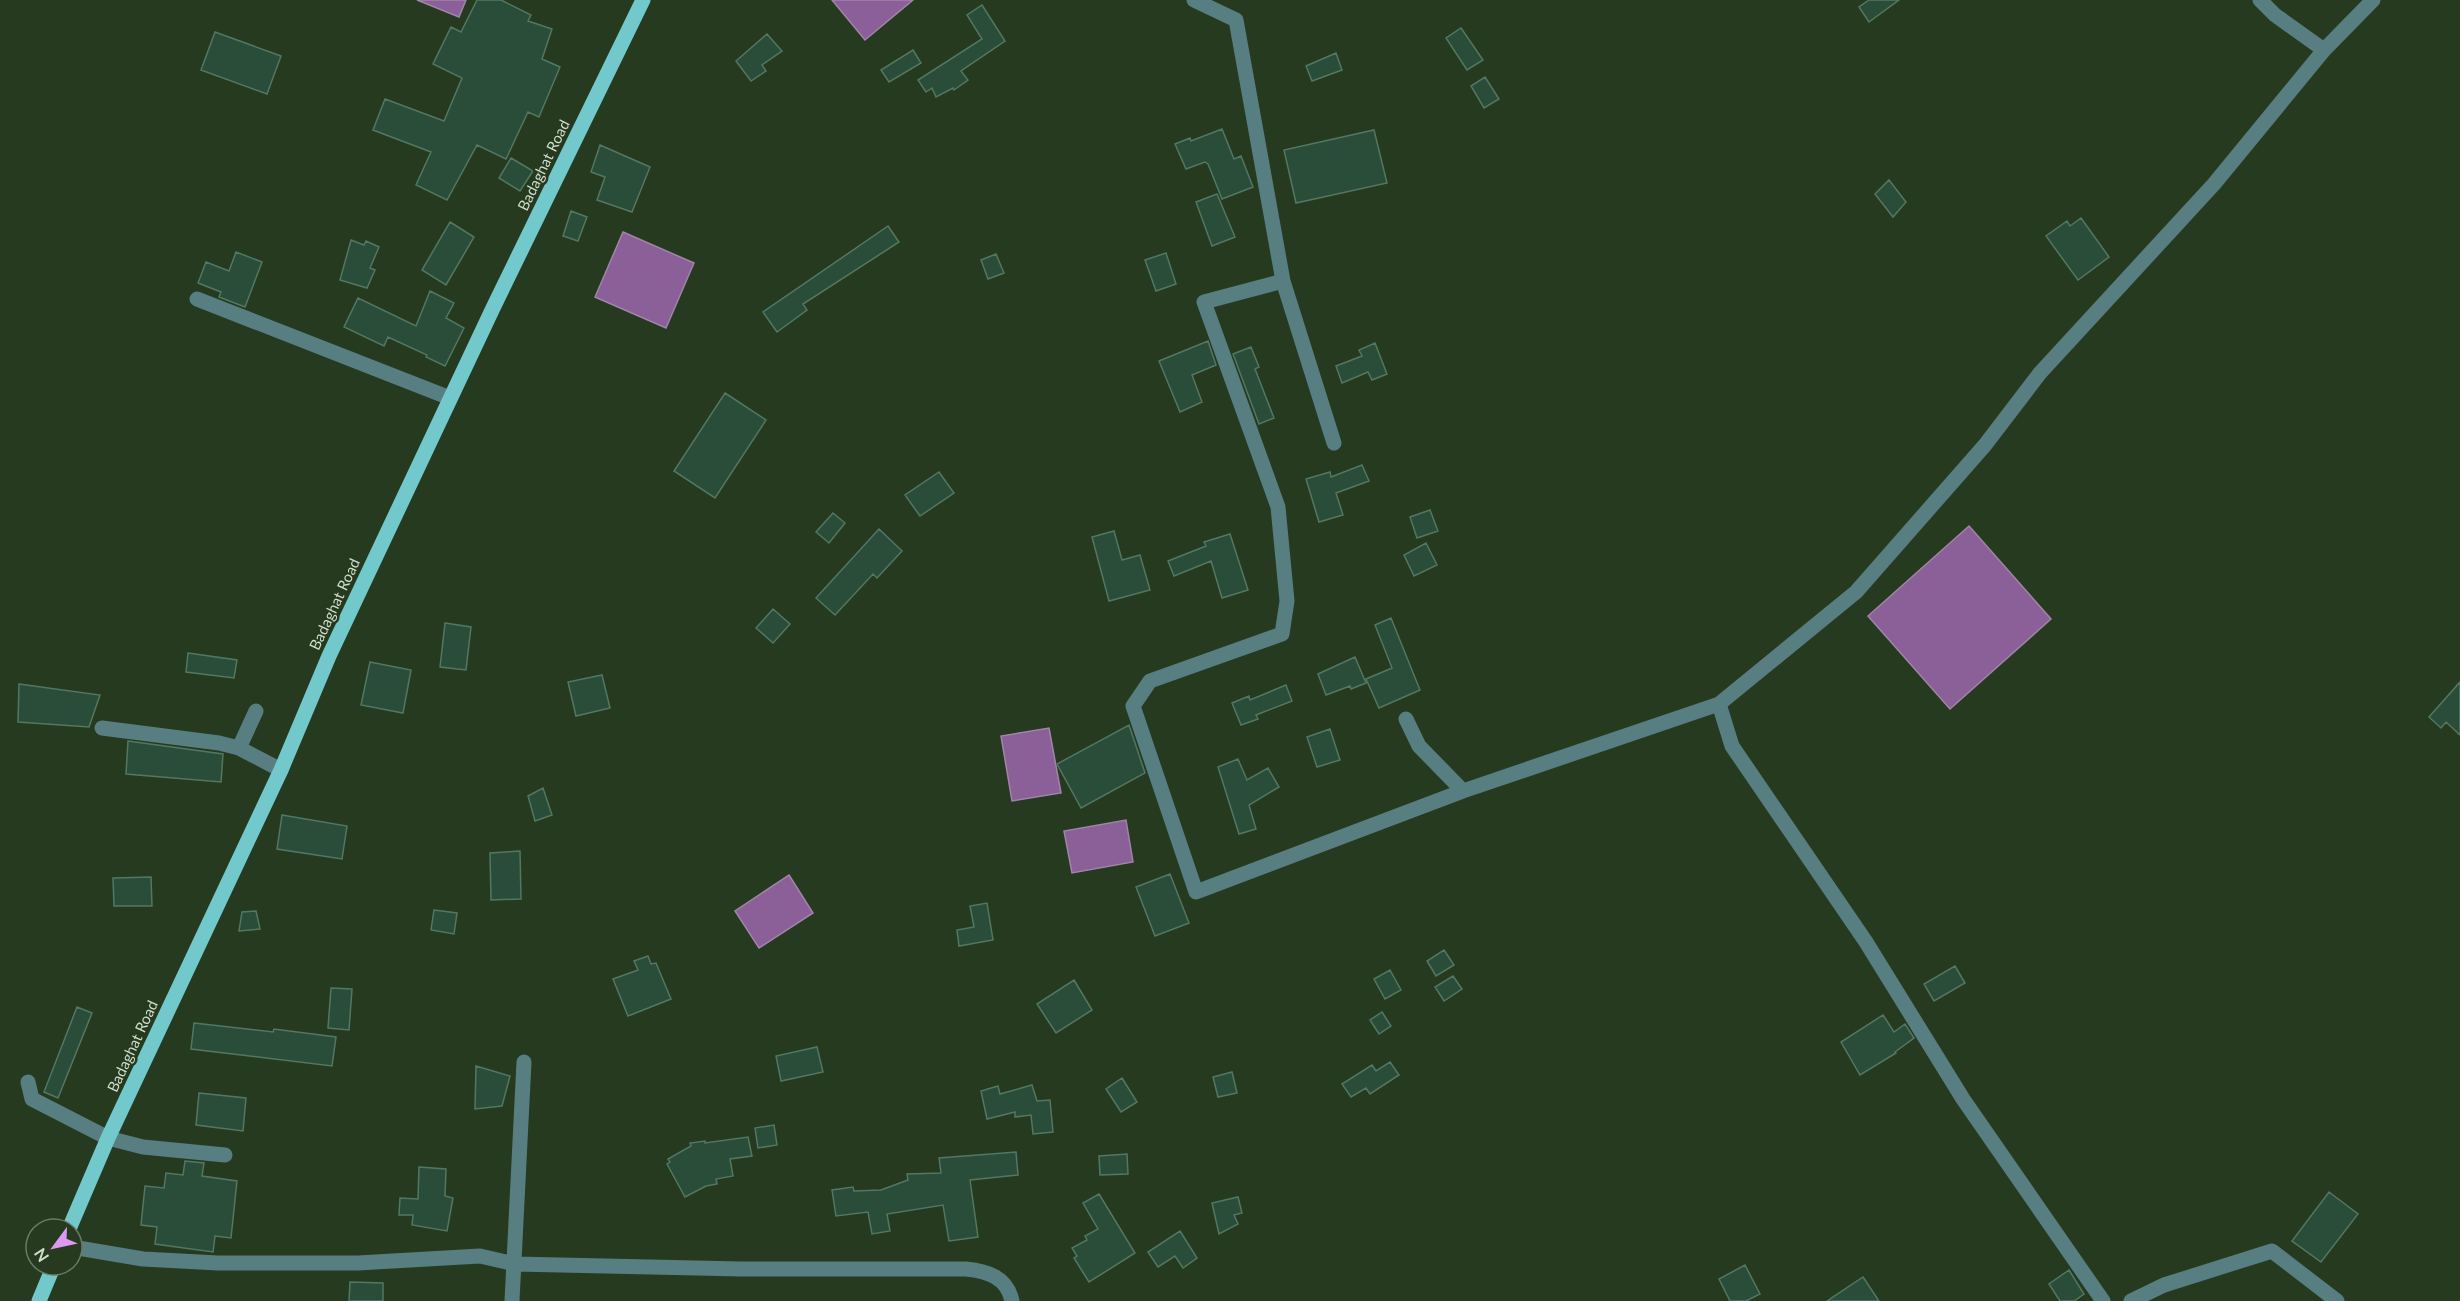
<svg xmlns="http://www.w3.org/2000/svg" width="2460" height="1301" font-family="Lato,sans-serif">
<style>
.water{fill:#8b5f98;stroke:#a085a8;stroke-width:1.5}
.building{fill:#2a4d3a;stroke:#537762;stroke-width:1.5}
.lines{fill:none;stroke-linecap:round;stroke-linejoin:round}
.minor{stroke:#577e80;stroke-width:15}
.major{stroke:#72c9cc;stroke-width:15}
.labels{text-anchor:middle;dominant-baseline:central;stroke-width:5;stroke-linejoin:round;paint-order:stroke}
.street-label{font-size:15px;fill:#d0ddcc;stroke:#253a1f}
</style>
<rect width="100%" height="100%" fill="#253a1f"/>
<!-- water -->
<path class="water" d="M417 0H466L459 17Z
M832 0H913L865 40Z
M623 232 694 263 666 328 595 297Z
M1969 526 2051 619 1950 709 1868 616Z
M1049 728 1061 793 1012 801 1001 736Z
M1126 820 1133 862 1072 873 1064 831Z
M789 875 813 913 759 948 735 911Z"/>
<!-- building -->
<path class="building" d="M477 0H501L531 15 528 21 552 29 542 59 560 67 539 117 528 112 506 159 477 145 447 200 416 185 431 152 373 130 385 99 444 121 462 78 433 64 451 27 461 32Z
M1869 0H1899L1869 22 1859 7Z
M982 5 1005 41 961 71 968 80 954 90 953 88 936 97 932 88 926 92 918 80 982 39 967 15Z
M1461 28 1483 60 1467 70 1446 38Z
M215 32 281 56 267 94 201 70Z
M767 34 782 51 762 65 766 71 751 81 736 61Z
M913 50 921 63 889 82 881 70Z
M1336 53 1342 70 1312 81 1306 66Z
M1485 77 1499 99 1484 108 1471 86Z
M1222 129 1234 159 1241 156 1253 187 1222 199 1208 164 1205 162 1186 169 1175 144 1190 138 1191 141Z
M1374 130 1387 183 1296 203 1284 150Z
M600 145 650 167 632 212 597 200 605 177 591 172Z
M511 158 533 171 520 191 499 178Z
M1889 180 1906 202 1893 217 1875 194Z
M1217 194 1235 237 1212 246 1196 202Z
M571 211 587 217 578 241 563 236Z
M2081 218 2109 257 2078 280 2046 236 2067 221 2070 226Z
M450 222 474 237 446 285 422 270Z
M888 226 899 242 803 304 807 310 777 332 763 312Z
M351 240 364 245 366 241 379 247 370 268 375 270 367 288 340 280Z
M236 252 262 262 245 307 219 297 221 292 198 283 206 262 229 271Z
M1166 253 1176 284 1156 291 1145 260Z
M996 254 1004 273 988 279 981 260Z
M430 291 454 303 446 318 464 328 445 366 426 357 427 355 388 337 384 346 344 327 358 298 416 326Z
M1208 341 1216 365 1192 375 1202 402 1180 412 1159 361Z
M1375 343 1387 374 1372 380 1368 372 1342 383 1336 366 1362 356 1359 350Z
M1251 347 1259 367 1255 369 1274 418 1259 424 1233 354Z
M725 393 766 420 715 498 674 471Z
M1362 465 1369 481 1336 493 1343 515 1319 522 1306 479 1330 472 1331 477Z
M939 472 954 493 920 516 905 495Z
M1430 510 1438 531 1417 538 1410 517Z
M833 513 845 523 829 543 816 532Z
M879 529 902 551 877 578 873 574 835 615 816 598Z
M1114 531 1122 560 1140 555 1150 590 1109 601 1092 537Z
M1230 534 1248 590 1222 598 1211 561 1174 576 1168 561 1206 546 1204 542Z
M1426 543 1437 565 1414 576 1404 555Z
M773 609 790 624 773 643 756 628Z
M1391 618 1420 690 1379 708 1366 679 1392 668 1375 625Z
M445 623 471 627 466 670 440 667Z
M188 653 237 660 234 678 186 672Z
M1355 657 1366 683 1351 689 1350 686 1326 695 1318 674Z
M370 662 411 670 403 713 361 705Z
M602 675 610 708 576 716 568 682Z
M2460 682V735L2446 722 2441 728 2429 717Z
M19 684 100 695 89 727 18 722Z
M1286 685 1292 701 1256 715 1258 719 1241 725 1232 703 1249 696 1250 700Z
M1129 725 1145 773 1081 808 1057 764Z
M1330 729 1340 760 1317 767 1307 737Z
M128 741 223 754 221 782 126 774Z
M1238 759 1247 780 1268 768 1279 787 1249 805 1256 829 1239 834 1218 767Z
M543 788 552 815 535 821 528 796Z
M282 815 347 826 342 859 277 849Z
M520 851 521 899 491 900 490 853Z
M1170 874 1189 923 1155 936 1136 887Z
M151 877 152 906H114L113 878Z
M987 903 993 940 959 946 957 930 974 927 970 906Z
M434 910 457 913 454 934 431 930Z
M256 911 260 929 239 931 242 912Z
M1444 950 1454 965 1436 976 1427 961Z
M648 956 651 964 656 963 671 999 628 1016 613 979 638 970 634 961Z
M1955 966 1965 983 1934 1001 1924 984Z
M1390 970 1401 990 1385 999 1374 979Z
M1453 976 1462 989 1444 1001 1435 987Z
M1074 980 1092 1010 1056 1033 1037 1004Z
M331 988 352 989 349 1030 328 1028Z
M77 1007 92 1013 58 1098 44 1092Z
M1382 1012 1391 1026 1379 1034 1370 1020Z
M1883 1015 1894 1032 1905 1024 1914 1038 1895 1052 1896 1053 1860 1075 1841 1042Z
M194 1023 273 1032 274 1029 336 1037 332 1066 191 1049Z
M817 1047 823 1072 781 1081 776 1056Z
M1390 1062 1399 1075 1370 1094 1366 1088 1351 1097 1342 1084 1372 1065 1376 1071Z
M476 1066 510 1076 502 1106 475 1109Z
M1232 1072 1237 1093 1218 1097 1213 1077Z
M1122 1078 1137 1102 1121 1112 1106 1089Z
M1032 1085 1037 1101 1050 1100 1053 1132 1033 1134 1031 1115 1015 1117V1112L987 1119 981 1091 998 1086 1000 1094Z
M199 1093 246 1098 243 1131 196 1125Z
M774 1125 777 1145 758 1148 755 1128Z
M748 1137 752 1156 730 1159 733 1176 716 1179 717 1184 706 1186 685 1197 667 1164 670 1162 668 1159 691 1146 690 1143 705 1141V1143Z
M1016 1152 1018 1175 970 1180 978 1237 949 1241 943 1205 887 1214 890 1231 872 1234 868 1212 836 1216 832 1190 853 1187 854 1191 881 1190 908 1180 907 1174 941 1173 939 1158Z
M1127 1154 1128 1174 1100 1175 1099 1156Z
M185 1161 204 1163 202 1176 237 1181 231 1238 215 1236 213 1252 155 1244 157 1227 141 1225 145 1186 164 1188 166 1173 183 1175Z
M419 1167 446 1169 445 1196 453 1198 447 1231 412 1225 413 1215H399L400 1198 418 1199Z
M2329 1192 2358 1214 2321 1262 2292 1241Z
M1099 1194 1135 1253 1089 1282 1074 1258 1077 1256 1072 1248 1087 1240 1085 1236 1098 1229 1083 1203Z
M1238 1197 1242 1213 1234 1215 1238 1224 1219 1234 1212 1203Z
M1180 1231 1197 1258 1183 1268 1175 1256 1158 1267 1148 1252Z
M1745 1265 1760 1294 1746 1301H1730L1719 1279Z
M2069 1270 2084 1294 2074 1301H2060L2049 1284Z
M1863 1277 1879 1301H1827Z
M350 1282 383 1283V1301H349Z"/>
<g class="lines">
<!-- minor -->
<path class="minor" d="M1194 0 1236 20 1283 281 1334 443
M2260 0 2275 15 2324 50
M1283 281 1204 302 1278 507 1287 601 1282 634 1150 681 1133 706 1196 892 1463 791
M197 299 450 398
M1719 704 1856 592 1985 445 2040 373 2214 184 2324 50 2373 0
M1406 719 1419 746 1463 791 1719 704 1732 746 1866 942 1963 1099 2103 1301
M102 728 219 743 239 748 281 770
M239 748 256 711
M28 1082 32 1099 108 1138 143 1147 225 1155
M72 1247 143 1259 218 1263H358L480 1256 515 1264 741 1269H966C987 1271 1007 1277 1012 1301
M512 1301 524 1062
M2131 1301 2164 1285 2272 1251 2337 1301"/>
<!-- major -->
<path class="major" d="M69 1229 108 1138 281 770 329 656 493 308 643 0
M39 1301 54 1265"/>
</g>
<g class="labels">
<!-- street labels -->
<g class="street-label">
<text transform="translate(543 165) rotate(-64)">Badaghat Road</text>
<text transform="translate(334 604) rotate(-65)">Badaghat Road</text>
<text transform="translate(132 1046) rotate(-65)">Badaghat Road</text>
</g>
</g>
<!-- north arrow -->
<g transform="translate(54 1247) rotate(237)"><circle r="28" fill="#253a1f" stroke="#697b64" stroke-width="1.5"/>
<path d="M0-4.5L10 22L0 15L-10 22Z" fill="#de98f2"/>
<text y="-9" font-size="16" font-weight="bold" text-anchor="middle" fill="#d0ddcc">N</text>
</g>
</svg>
